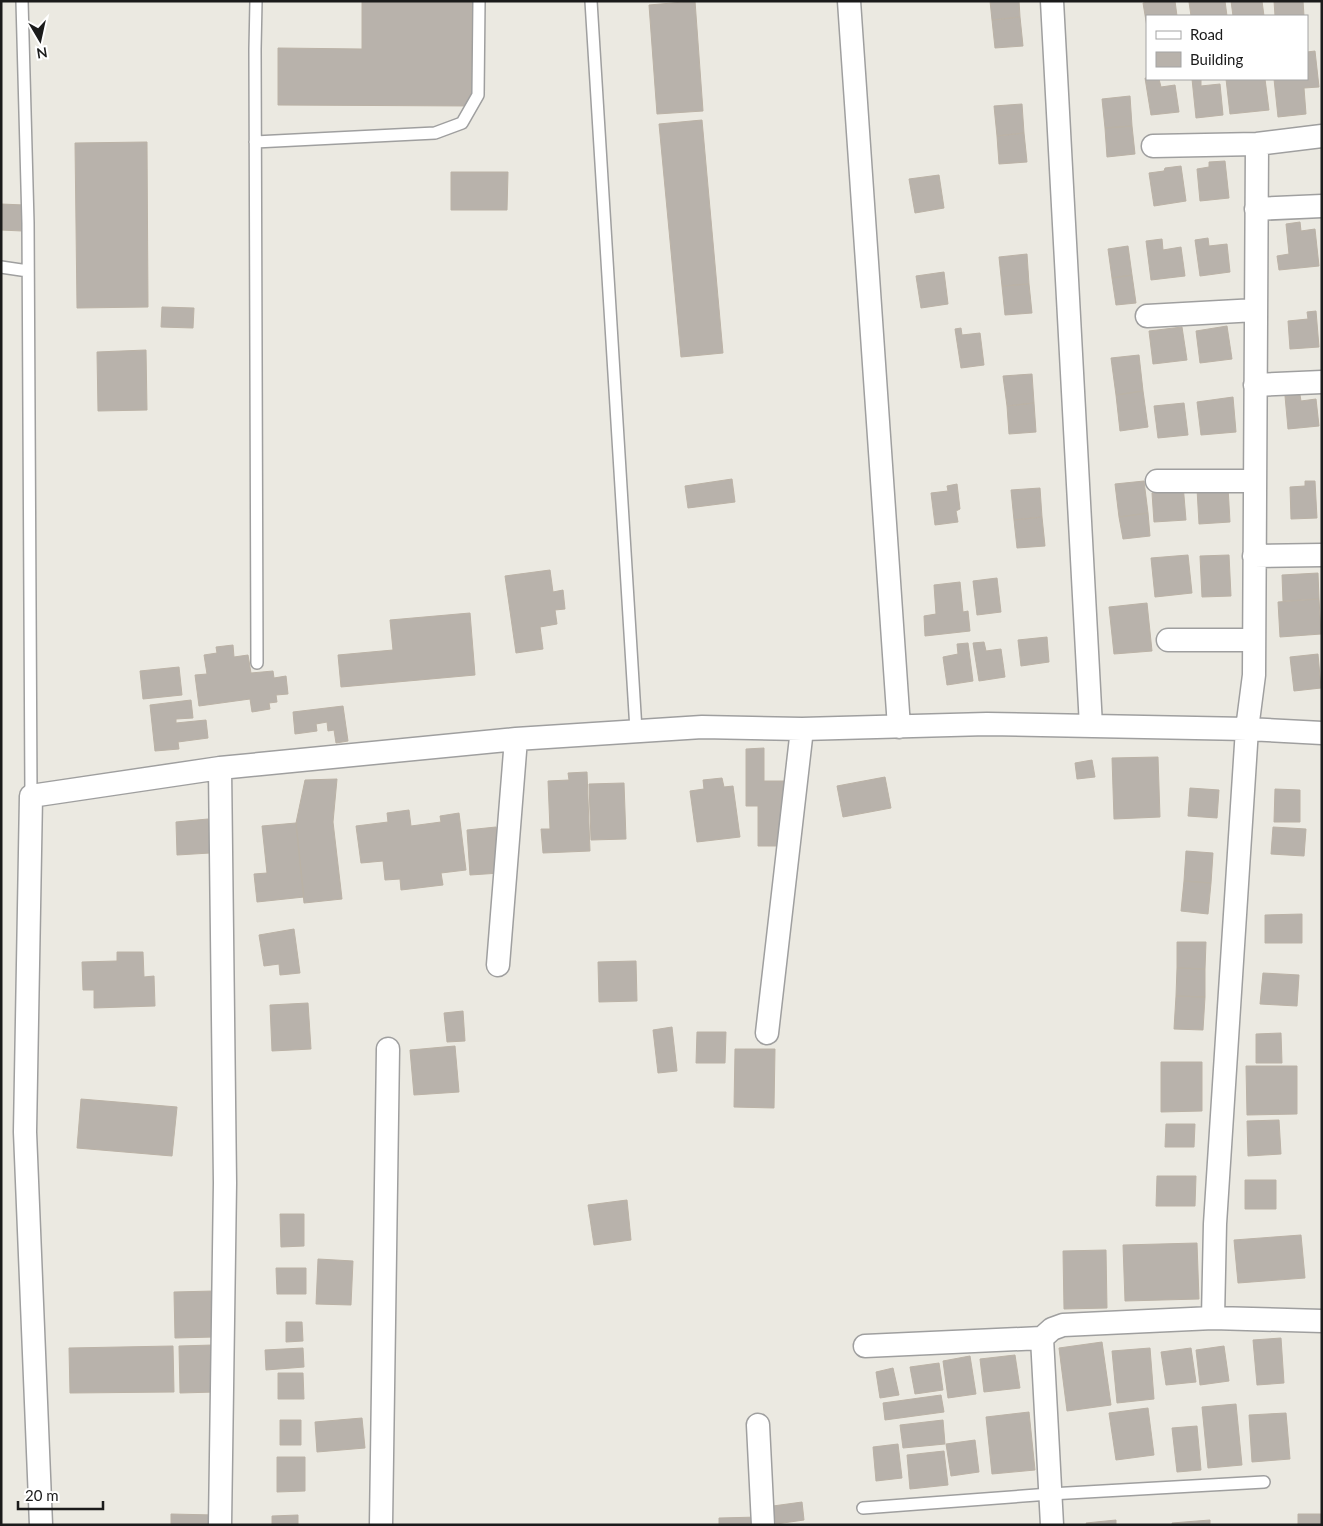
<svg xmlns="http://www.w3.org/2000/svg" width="1323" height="1526" font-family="Lato,sans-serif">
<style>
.building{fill:#b8b2ab;stroke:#bbb2a6}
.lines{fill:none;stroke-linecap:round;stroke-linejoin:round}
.lane-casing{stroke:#9f9f9f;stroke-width:14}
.street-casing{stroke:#9f9f9f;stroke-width:25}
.lane{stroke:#fff;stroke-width:11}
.street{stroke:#fff;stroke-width:22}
</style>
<rect width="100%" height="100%" fill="#ebe9e1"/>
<!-- building -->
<path class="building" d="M362 1H472L471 106 278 105V48L362 49Z
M695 1 703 111 657 114 649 5Z
M990 1H1019L1020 17 992 20Z
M1154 1H1175L1177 16H1147V27L1143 3Z
M1199 1H1225L1227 16H1191L1189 2Z
M1231 1H1262L1264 16H1233Z
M1274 1H1303L1304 16H1275Z
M1020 17 1023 46 995 48 992 20Z
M1315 51 1319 87 1304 88 1306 114 1278 117 1274 79H1307V52Z
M1145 78 1159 79 1161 87 1175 85 1179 112 1151 115Z
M1192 79H1201V86L1220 84 1223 115 1196 118Z
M1226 79H1265L1269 110 1230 114Z
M1130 96 1132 126 1105 128 1102 99Z
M1022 104 1024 133 997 136 994 106Z
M702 120 723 353 681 357 659 124Z
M1132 126 1135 154 1107 157 1105 128Z
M1024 133 1027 162 999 164 997 136Z
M147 142 148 307 77 308 75 143Z
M1225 161 1229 198 1200 201 1197 169 1209 167V162Z
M1181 166 1186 201 1154 206 1149 173 1164 171 1165 168Z
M451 172H508L507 210H451Z
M939 175 944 208 915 213 909 179Z
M1 204 24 205 22 231 1 230Z
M1300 222 1301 231 1315 229 1319 266 1279 270 1277 256 1289 254 1286 224Z
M1208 238 1209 246 1227 244 1230 272 1200 276 1195 240Z
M1162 239 1163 250 1181 247 1185 276 1151 280 1146 241Z
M1128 246 1132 275 1112 278 1108 249Z
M1027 254 1029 284 1002 286 999 257Z
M944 272 948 304 921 308 916 276Z
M1132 275 1136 303 1116 305 1112 278Z
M1029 284 1032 313 1005 315 1002 286Z
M162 307 194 308 193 328 161 327Z
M1316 311 1319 347 1290 349 1288 321 1308 319 1307 312Z
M1227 326 1232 359 1200 363 1196 331Z
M1182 327 1187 360 1153 364 1149 331Z
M961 328 962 335 980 333 984 365 961 368 955 329Z
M146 350 147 410 98 411 97 352Z
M1139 355 1143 391 1116 395 1111 358Z
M1032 374 1034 403 1007 406 1003 376Z
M1143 391 1148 427 1120 431 1116 395Z
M1300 395 1301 401 1316 399 1319 426 1288 429 1285 396Z
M1233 397 1236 432 1201 435 1197 402Z
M1034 403 1036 432 1009 434 1007 406Z
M1184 403 1188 435 1158 438 1154 406Z
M732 479 735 502 688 508 685 486Z
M1144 481 1148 513 1119 517 1115 484Z
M1305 481H1315L1317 518 1291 519 1290 487 1305 486Z
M957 484 960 509 956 511 958 522 935 525 931 493 948 491 947 486Z
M1183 484 1186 520 1154 522 1152 493 1171 491Z
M1228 487 1230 522 1199 524 1197 489Z
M1040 488 1042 517 1014 520 1011 490Z
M1148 513 1150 536 1123 539 1119 517Z
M1042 517 1045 546 1017 548 1014 520Z
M1188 555 1192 593 1155 597 1151 558Z
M1229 555 1231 596 1202 597 1200 556Z
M550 570 553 592 563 590 565 609 555 610 557 624 540 627 543 649 516 653 505 576Z
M1318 573 1319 599 1283 601 1282 575Z
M997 578 1001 612 977 615 973 581Z
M960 582 963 612 968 611 970 631 925 636 924 616 936 614 934 585Z
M1319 599 1321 634 1280 637 1278 602Z
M1147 603 1152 651 1114 654 1109 607Z
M470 613 475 675 341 687 338 655 393 650 390 620Z
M1047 637 1049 662 1021 666 1018 640Z
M984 642 986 651 1001 649 1005 677 979 681 973 643Z
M968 643 973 681 947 685 943 657 958 654 957 644Z
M233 645 234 657 248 655 251 673 273 671 274 678 286 676 288 694 276 695 277 702 269 703 270 709 252 712 250 699 199 706 195 675 207 674 204 655 217 653 216 647Z
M1318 654 1321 688 1294 691 1290 657Z
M179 667 182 695 143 699 140 671Z
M191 700 193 718 176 719V723L206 720 208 738 178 742 179 749 155 751 150 705Z
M343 706 348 741 336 743 334 730 328 731 327 722 316 724 317 731 295 734 293 712Z
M764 748V781H784V846H758V806H746V749Z
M1158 757 1160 817 1114 819 1112 758Z
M1092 760 1095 777 1077 779 1075 763Z
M587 772 590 851 543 853 541 829H550L548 781 569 780 568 773Z
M885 777 891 808 843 817 837 786Z
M722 778 724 787 733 786 740 837 697 842 690 791 704 789 703 780Z
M337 779 333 822 342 899 304 903 296 823 305 780Z
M624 783 626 839 591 840 589 784Z
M1190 788 1219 790 1217 818 1188 816Z
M1275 789 1300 790V822H1274Z
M409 810 411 826 441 822 440 816 459 813 466 870 441 873 443 885 401 890 400 879 385 880 383 861 361 863 356 826 388 822 387 813Z
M208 819 210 853 177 855 176 822Z
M296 823 304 897 257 902 254 874 267 873 262 826Z
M496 827 500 873 470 875 467 830Z
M1273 827 1306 829 1304 856 1271 854Z
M1186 851 1213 853 1211 883 1184 881Z
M1184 881 1211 883 1208 914 1181 911Z
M1302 914V943H1265V915Z
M294 929 300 973 280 975 279 964 264 966 259 935Z
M1177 942H1206L1205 969 1177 968Z
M117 952H143L144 977 154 976 155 1006 94 1008V990H83L82 962 117 961Z
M636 961 637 1001 599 1002 598 962Z
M1177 968 1205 969V997L1176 996Z
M1263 973 1299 975 1297 1006 1260 1004Z
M1176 996 1205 997 1203 1030 1174 1029Z
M308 1003 311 1049 272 1051 270 1005Z
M463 1011 465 1041 447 1042 444 1013Z
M672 1027 677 1071 658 1073 653 1030Z
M697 1032H726L725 1063H696Z
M1281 1033 1282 1063H1256V1034Z
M455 1046 459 1092 414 1095 410 1050Z
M735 1049H775L774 1108 734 1107Z
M1161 1062H1202V1111L1161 1112Z
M1246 1066H1297V1114L1247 1115Z
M81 1099 177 1107 172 1156 77 1148Z
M1279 1120 1281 1154 1248 1156 1247 1121Z
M1166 1124H1195L1194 1147H1165Z
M1157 1176H1196L1195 1206H1156Z
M1245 1180H1276V1209H1245Z
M627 1200 631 1240 594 1245 588 1205Z
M280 1214H304V1246L281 1247Z
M1301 1235 1305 1278 1238 1283 1234 1240Z
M1197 1243 1199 1299 1125 1301 1123 1245Z
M1106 1250 1107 1308 1064 1309 1063 1251Z
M318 1259 353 1261 351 1305 316 1304Z
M276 1268H306V1294H277Z
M214 1291V1337L175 1338 174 1292Z
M286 1322H302L303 1341 286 1342Z
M1281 1338 1284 1383 1257 1385 1253 1340Z
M1102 1342 1111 1405 1067 1411 1059 1348Z
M213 1345 215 1392 180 1393 179 1346Z
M173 1346 174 1392 70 1393 69 1348Z
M1224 1346 1229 1381 1200 1385 1196 1350Z
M303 1348 304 1367 266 1370 265 1350Z
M1150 1348 1154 1399 1117 1403 1112 1351Z
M1191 1348 1196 1382 1166 1385 1161 1352Z
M1015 1355 1020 1388 984 1392 980 1359Z
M970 1356 976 1394 948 1398 943 1361Z
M939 1363 943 1390 915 1394 910 1367Z
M893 1368 899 1395 880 1398 876 1372Z
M278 1373H303L304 1399H278Z
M941 1395 944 1412 885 1420 883 1403Z
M1236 1404 1242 1465 1208 1468 1202 1407Z
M1148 1408 1154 1455 1116 1460 1109 1413Z
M1029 1412 1035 1470 992 1474 986 1417Z
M1286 1413 1290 1459 1252 1462 1249 1415Z
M362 1418 365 1448 317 1452 315 1422Z
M280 1420H301V1445H280Z
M943 1420 945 1444 903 1448 900 1425Z
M1197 1426 1201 1470 1177 1472 1172 1428Z
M975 1440 979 1472 951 1476 946 1444Z
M898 1444 902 1478 876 1481 873 1447Z
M944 1451 948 1485 910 1489 907 1455Z
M277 1457H305V1491L277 1492Z
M802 1502 804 1520 776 1524 773 1506Z
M171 1514 214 1515V1525H171Z
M1298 1514H1322V1525H1298Z
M298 1515V1525H272V1516Z
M759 1517V1525H719V1518Z
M1116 1520V1525H1087L1086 1523Z
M1210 1520V1525H1172V1523Z"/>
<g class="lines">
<defs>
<path id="lane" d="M22 1 28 223 31 796
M256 1 255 49 257 663
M591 1 636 730
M255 142 435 133 462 123 478 95 479 1
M1 267 28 271
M863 1508 1050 1494 1264 1482"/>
<path id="street" d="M849 1 899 727
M1052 1 1091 726
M1153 146 1257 144 1322 136
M1256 209 1322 206
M1147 316 1256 310
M1255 385 1322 382
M1157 481H1255
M1254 556 1322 555
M1168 640H1254
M498 965 516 739
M767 1033 802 729
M1213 1318 1215 1224 1247 729 1254 675 1257 144
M1042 1338 1052 1525
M865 1346 1042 1338 1052 1329 1063 1325 1213 1318 1322 1321
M758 1425 763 1525
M41 1525 25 1132 31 796 220 768 516 739 702 727 802 729 987 724 1247 729 1322 733
M220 1525 225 1183 220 768
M381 1525 388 1049"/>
</defs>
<!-- lane casing -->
<use href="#lane" class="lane-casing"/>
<!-- street casing -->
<use href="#street" class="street-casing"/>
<!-- lane -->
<use href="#lane" class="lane"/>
<!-- street -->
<use href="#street" class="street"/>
</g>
<!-- border -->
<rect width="1323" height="1526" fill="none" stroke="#1b1b1b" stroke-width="5"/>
<!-- legend -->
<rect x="1146" y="15" width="162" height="65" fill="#ffffff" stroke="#a4a4a4"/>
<rect x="1156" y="31" width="25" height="8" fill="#ffffff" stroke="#a4a4a4"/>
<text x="1190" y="40" font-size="15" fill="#1b1b1b">Road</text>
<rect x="1156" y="52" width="25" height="15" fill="#b8b2ab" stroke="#a4a4a4"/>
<text x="1190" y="65" font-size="15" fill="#1b1b1b">Building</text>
<!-- north arrow -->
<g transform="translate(40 40) rotate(171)" stroke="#ffffff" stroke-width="4" paint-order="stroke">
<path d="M0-4L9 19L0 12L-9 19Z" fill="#1b1b1b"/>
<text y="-8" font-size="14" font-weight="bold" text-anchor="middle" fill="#1b1b1b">N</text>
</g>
<!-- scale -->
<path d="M18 1501v8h85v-8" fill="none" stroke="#1b1b1b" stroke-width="2.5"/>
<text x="25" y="1501" font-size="15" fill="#1b1b1b" stroke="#ffffff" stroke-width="4" paint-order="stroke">20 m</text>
</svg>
